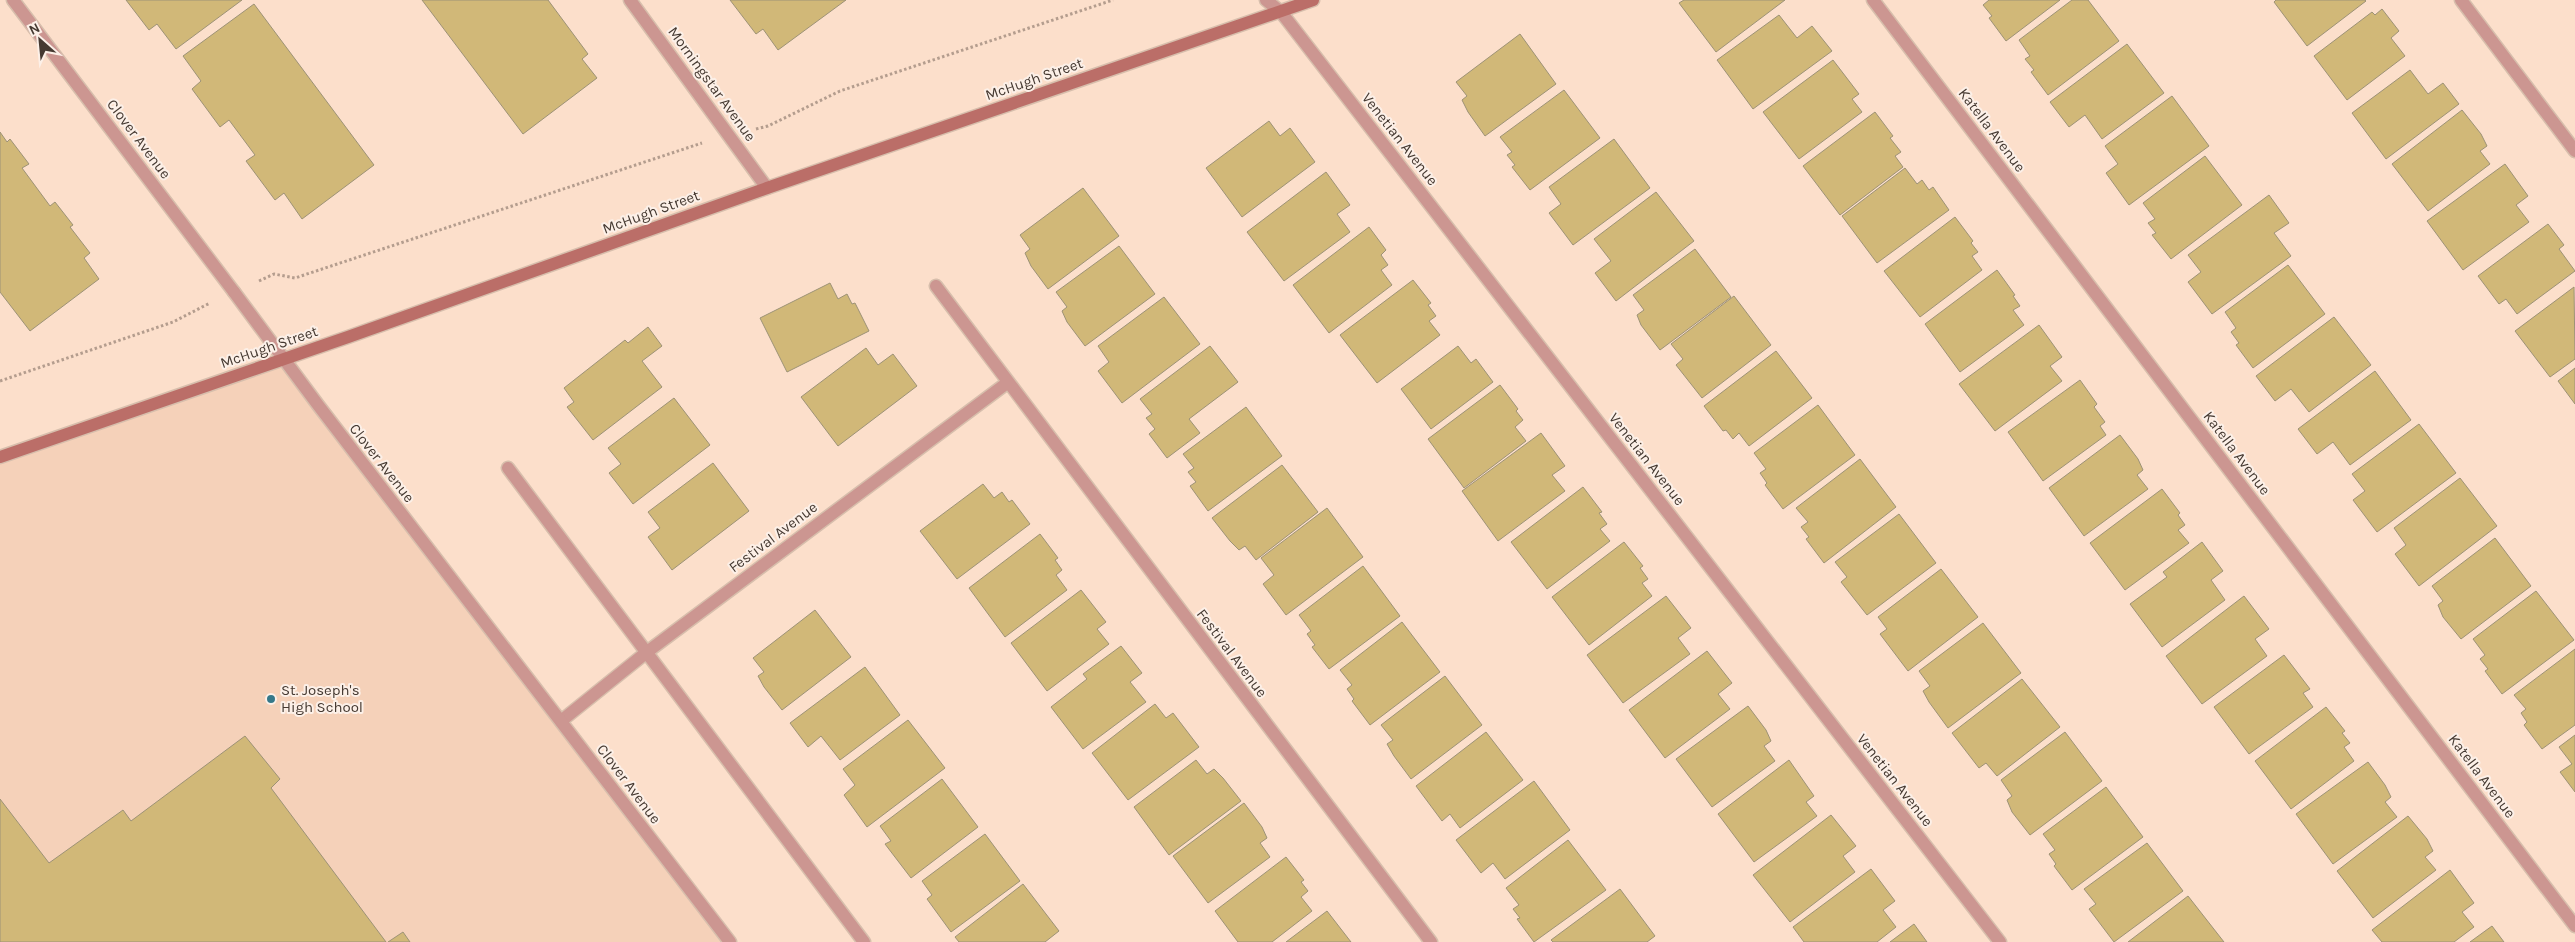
<svg xmlns="http://www.w3.org/2000/svg" width="2575" height="942" font-family="Karla,sans-serif">
<style>
.built{fill:#f5d1b9}
.building{fill:#d1b878;stroke:#9d9276}
.lines{fill:none;stroke-linecap:round;stroke-linejoin:round}
.minor-casing{stroke:#d7beac;stroke-width:15}
.tertiary-casing{stroke:#d7beac;stroke-width:15}
.secondary-casing{stroke:#d7beac;stroke-width:15}
.path{stroke:#b49d8e;stroke-width:3;stroke-dasharray:2.5 2.5;stroke-linecap:butt}
.minor{stroke:#cc9691;stroke-width:12}
.tertiary{stroke:#cc9691;stroke-width:12}
.secondary{stroke:#bb6e68;stroke-width:12}
.poi-dot{fill:#357889;stroke:#fcf0e8;stroke-width:2}
.labels{text-anchor:middle;dominant-baseline:central;stroke-width:4;stroke-linejoin:round;paint-order:stroke}
.street-label{font-size:15px;fill:#453931;stroke:#fcf0e8}
.poi-label{font-size:15px;fill:#453931;stroke:#fcf0e8;text-anchor:start}
</style>
<rect width="100%" height="100%" fill="#fcdfcb"/>
<!-- built -->
<path class="built" d="M283 360 726 942H0V457Z"/>
<!-- building -->
<path class="building" d="M126 0H242L176 49 157 24 149 30Z
M422 0H548L588 54 582 59 597 78 523 134Z
M730 0H846L778 50 763 29 756 34Z
M1684 0H1785L1716 52 1679 3Z
M1989 0H2060L2006 41 1989 18 1992 16 1983 5Z
M2072 0H2088L2119 41 2048 95 2031 72 2034 70 2025 59 2030 56 2019 40Z
M2276 0H2365L2366 1 2307 46 2274 2Z
M254 4 374 165 302 219 284 193 275 200 246 161 255 155 229 120 220 127 192 89 201 81 183 56Z
M2382 9 2399 31 2391 38 2405 56 2347 100 2314 56 2372 12 2375 15Z
M1779 15 1797 38 1812 26 1832 51 1753 109 1717 60Z
M1520 34 1556 84 1485 136 1468 112 1462 100 1467 96 1456 82Z
M2127 44 2164 93 2102 139 2085 115 2069 127 2050 102Z
M1833 60 1859 94 1852 99 1862 112 1799 159 1763 112Z
M2410 70 2428 94 2443 83 2459 104 2386 159 2352 113Z
M1564 90 1600 138 1530 190 1512 167 1515 165 1507 155 1512 152 1500 137Z
M2172 96 2209 146 2129 205 2106 173 2118 164 2105 146Z
M2462 110 2481 134 2487 146 2480 151 2490 164 2428 211 2392 164Z
M1875 112 1893 136 1890 138 1901 152 1895 156 1903 167 1840 215 1803 166Z
M1269 121 1280 136 1290 128 1315 162 1242 217 1206 168Z
M0 132 7 142 10 139 29 164 22 168 50 206 55 202 73 225 70 227 90 253 84 258 99 279 30 331 0 292Z
M1614 139 1650 188 1573 245 1549 213 1561 204 1549 187Z
M2205 156 2242 205 2171 259 2152 235 2156 233 2148 223 2155 219 2143 203Z
M2505 164 2528 196 2516 205 2529 222 2463 270 2427 221Z
M1905 168 1917 184 1922 180 1929 190 1933 187 1949 210 1877 263 1842 216Z
M1326 172 1350 205 1337 214 1350 232 1284 281 1247 232Z
M1083 188 1119 236 1048 289 1031 266 1025 253 1030 249 1020 235Z
M1656 192 1694 241 1616 301 1595 273 1611 261 1594 239Z
M2269 195 2289 223 2274 233 2291 256 2212 314 2188 282 2201 272 2188 255Z
M1955 217 1973 241 1971 243 1978 252 1972 256 1982 270 1920 317 1884 271Z
M2548 224 2564 245 2559 249 2575 271 2517 314 2506 299 2499 304 2478 276Z
M1369 227 1386 250 1381 255 1388 265 1381 270 1392 285 1329 333 1293 285Z
M1119 246 1155 294 1085 346 1067 322 1062 311 1067 307 1056 292Z
M1695 249 1731 297 1660 350 1641 325 1637 315 1644 310 1633 295Z
M2288 265 2325 314 2253 368 2236 345 2239 343 2231 332 2236 328 2225 312Z
M1997 270 2015 295 2013 296 2020 306 2013 310 2024 325 1960 372 1925 324Z
M1413 280 1431 303 1428 305 1436 316 1429 321 1440 335 1377 383 1340 335Z
M830 283 838 299 847 294 852 304 855 303 869 331 787 372 760 318Z
M2574 287 2575 359 2550 377 2515 331Z
M1734 296 1771 345 1702 398 1676 365 1683 359 1671 344Z
M1164 297 1200 344 1122 403 1098 371 1109 362 1098 346Z
M2334 317 2371 365 2309 412 2291 389 2275 401 2256 376Z
M2039 325 2062 357 2050 366 2062 381 1995 431 1959 384Z
M648 327 662 346 642 361 662 387 593 440 567 407 574 402 564 388 625 340 628 343Z
M1210 346 1238 382 1189 419 1200 433 1167 458 1149 434 1155 429 1146 418 1152 414 1140 399Z
M1458 346 1471 363 1476 359 1493 382 1431 429 1401 389Z
M866 348 878 365 893 354 917 386 838 446 801 397Z
M1776 351 1812 398 1749 446 1739 433 1733 439 1726 430 1723 431 1704 406Z
M2575 368V404L2558 381Z
M2375 371 2411 420 2350 465 2333 442 2317 454 2298 429Z
M2080 380 2097 404 2094 407 2105 422 2100 426 2106 435 2043 481 2008 432Z
M1500 385 1518 409 1516 411 1523 420 1515 427 1526 441 1464 488 1428 439Z
M674 398 710 445 633 504 609 473 621 464 608 448Z
M1818 405 1855 455 1783 509 1765 485 1767 483 1760 473 1766 469 1754 453Z
M1246 407 1282 456 1208 511 1190 486 1196 482 1188 472 1194 468 1183 454Z
M2419 424 2456 473 2377 532 2353 500 2365 491 2352 474Z
M1541 433 1565 466 1552 475 1565 491 1498 541 1462 491Z
M2120 435 2138 459 2143 470 2137 475 2148 489 2084 536 2049 488Z
M1860 459 1896 507 1824 563 1806 539 1809 537 1801 527 1808 522 1796 508Z
M713 463 749 511 672 570 648 537 660 528 648 512Z
M1282 465 1318 512 1256 560 1245 546 1239 550 1230 541 1212 518Z
M2460 478 2497 526 2419 586 2395 554 2406 545 2394 528Z
M983 484 994 498 1002 492 1009 502 1012 500 1030 524 957 579 920 531Z
M1583 487 1602 512 1599 513 1607 524 1600 529 1610 541 1547 589 1511 542Z
M2162 489 2180 513 2178 515 2185 525 2178 530 2189 543 2125 590 2090 543Z
M1327 508 1363 557 1286 615 1263 584 1274 575 1261 558Z
M1899 514 1936 563 1867 615 1841 582 1847 577 1835 562Z
M1040 534 1058 558 1055 560 1062 570 1056 575 1067 590 1005 637 969 588Z
M2495 538 2531 586 2461 639 2443 617 2438 605 2443 601 2432 586Z
M1624 542 1643 566 1640 568 1648 579 1642 583 1652 596 1589 645 1552 597Z
M2202 542 2223 571 2211 580 2225 600 2162 647 2130 604 2167 577 2163 572Z
M1363 566 1400 616 1329 669 1312 647 1315 645 1307 634 1311 631 1299 615Z
M1941 569 1978 617 1908 671 1880 634 1887 629 1878 617Z
M1081 590 1106 622 1097 629 1109 644 1047 691 1011 643Z
M2536 591 2574 640 2502 694 2485 671 2488 669 2480 659 2485 655 2473 639Z
M1666 596 1691 628 1678 638 1690 654 1623 703 1587 655Z
M2244 596 2269 629 2255 639 2267 656 2202 704 2166 656Z
M815 610 851 657 782 710 764 687 758 676 764 672 753 658Z
M1402 622 1440 672 1370 725 1352 701 1354 699 1347 689 1352 685 1340 670Z
M1983 623 2021 673 1948 728 1929 702 1923 691 1930 686 1919 671Z
M1121 646 1142 673 1130 682 1146 702 1083 749 1051 707 1087 679 1083 674Z
M2575 649V725L2542 749 2524 725 2527 722 2521 713 2526 709 2514 695Z
M1707 651 1732 683 1718 694 1730 709 1665 758 1629 710Z
M2284 655 2310 689 2303 693 2313 707 2249 754 2214 707Z
M865 667 900 715 840 760 821 736 808 747 790 723Z
M1445 676 1482 725 1411 779 1394 756 1387 744 1393 740 1381 725Z
M2022 679 2060 727 1997 776 1986 763 1979 768 1952 733Z
M1155 704 1166 718 1173 713 1199 747 1128 800 1092 753Z
M1748 706 1766 730 1771 741 1764 746 1775 761 1712 807 1676 759Z
M2326 707 2345 731 2342 733 2350 743 2344 747 2354 761 2291 809 2255 761Z
M908 720 945 768 867 827 844 795 855 785 843 769Z
M1486 732 1523 780 1460 828 1450 814 1442 821 1416 786Z
M2065 732 2102 781 2030 835 2012 812 2007 800 2012 796 2001 780Z
M2575 735V792L2560 772 2572 764 2559 747Z
M245 736 280 779 271 788 386 942H0V799L49 863 123 810 131 821Z
M1196 760 1207 774 1214 769 1223 778 1241 801 1169 855 1134 807Z
M1789 760 1814 796 1806 802 1817 816 1754 862 1718 814Z
M2368 762 2385 785 2391 797 2385 802 2397 817 2333 864 2296 814Z
M942 779 978 827 911 878 885 844 891 841 880 826Z
M1534 781 1570 830 1505 879 1493 863 1481 873 1456 840Z
M2106 787 2143 837 2072 890 2054 866 2056 864 2049 854 2055 850 2043 834Z
M1244 803 1262 827 1267 838 1260 843 1270 857 1208 903 1173 856Z
M1831 815 1856 846 1843 856 1855 872 1790 922 1753 875Z
M2408 816 2427 839 2433 851 2425 857 2436 870 2373 918 2337 871Z
M985 834 1020 881 951 932 927 899 932 895 922 881Z
M1568 840 1606 890 1534 942 1517 919 1520 918 1513 909 1519 905 1506 888Z
M2147 843 2183 891 2114 942 2089 909 2096 904 2084 889Z
M1286 857 1304 880 1301 882 1308 891 1301 897 1312 911 1272 942H1238L1215 911Z
M1871 869 1895 901 1883 910 1896 927 1877 942H1804L1793 927Z
M2450 870 2474 903 2462 912 2474 927 2454 942H2382L2372 930Z
M1023 884 1059 931 1045 942H959L955 937Z
M1620 889 1655 936 1647 942H1553L1551 940Z
M2188 896 2224 942H2128Z
M1327 911 1351 942H1286Z
M1914 924 1927 942H1890Z
M2492 926 2504 942H2470Z
M403 932 410 942H388Z"/>
<g class="lines">
<defs>
<path id="minor" d="M13 0 234 292
M630 0 767 188
M1266 0 1281 12 2000 942
M1873 0 2575 926
M2461 0 2575 151
M936 286 1431 942
M508 468 864 942
M561 721 647 652 1007 383"/>
<path id="tertiary" d="M234 292 318 405 730 942"/>
<path id="secondary" d="M0 457 348 337 767 188 1313 0"/>
</defs>
<!-- minor casing -->
<use href="#minor" class="minor-casing"/>
<!-- tertiary casing -->
<use href="#tertiary" class="tertiary-casing"/>
<!-- secondary casing -->
<use href="#secondary" class="secondary-casing"/>
<!-- path -->
<path class="path" d="M756 129 768 126 840 91 1113 0
M259 281 274 274 295 278 702 143
M0 381 173 322 210 303"/>
<!-- minor -->
<use href="#minor" class="minor"/>
<!-- tertiary -->
<use href="#tertiary" class="tertiary"/>
<!-- secondary -->
<use href="#secondary" class="secondary"/>
</g>
<!-- markers -->
<circle class="poi-dot" cx="271" cy="699" r="5"/>
<g class="labels">
<!-- street labels -->
<g class="street-label">
<text transform="translate(1034 79) rotate(-19)">McHugh Street</text>
<text transform="translate(712 84) rotate(54)">Morningstar Avenue</text>
<text transform="translate(1992 130) rotate(53)">Katella Avenue</text>
<text transform="translate(139 139) rotate(53)">Clover Avenue</text>
<text transform="translate(1400 139) rotate(52)">Venetian Avenue</text>
<text transform="translate(651 212) rotate(-20)">McHugh Street</text>
<text transform="translate(269 347) rotate(-19)">McHugh Street</text>
<text transform="translate(2237 453) rotate(53)">Katella Avenue</text>
<text transform="translate(1647 459) rotate(52)">Venetian Avenue</text>
<text transform="translate(382 463) rotate(52)">Clover Avenue</text>
<text transform="translate(773 537) rotate(-37)">Festival Avenue</text>
<text transform="translate(1232 653) rotate(53)">Festival Avenue</text>
<text transform="translate(2482 776) rotate(53)">Katella Avenue</text>
<text transform="translate(1895 780) rotate(52)">Venetian Avenue</text>
<text transform="translate(629 784) rotate(53)">Clover Avenue</text>
</g>
<!-- poi labels -->
<g class="poi-label">
<text x="281" y="690">St. Joseph's<tspan x="281" dy="17">High School</tspan></text>
</g>
</g>
<!-- north arrow -->
<g transform="translate(40 40) rotate(333)" stroke="#fcf0e8" stroke-width="4" paint-order="stroke">
<path d="M0-4L9 19L0 12L-9 19Z" fill="#453931"/>
<text y="-8" font-size="14" font-weight="bold" text-anchor="middle" fill="#453931">N</text>
</g>
</svg>
